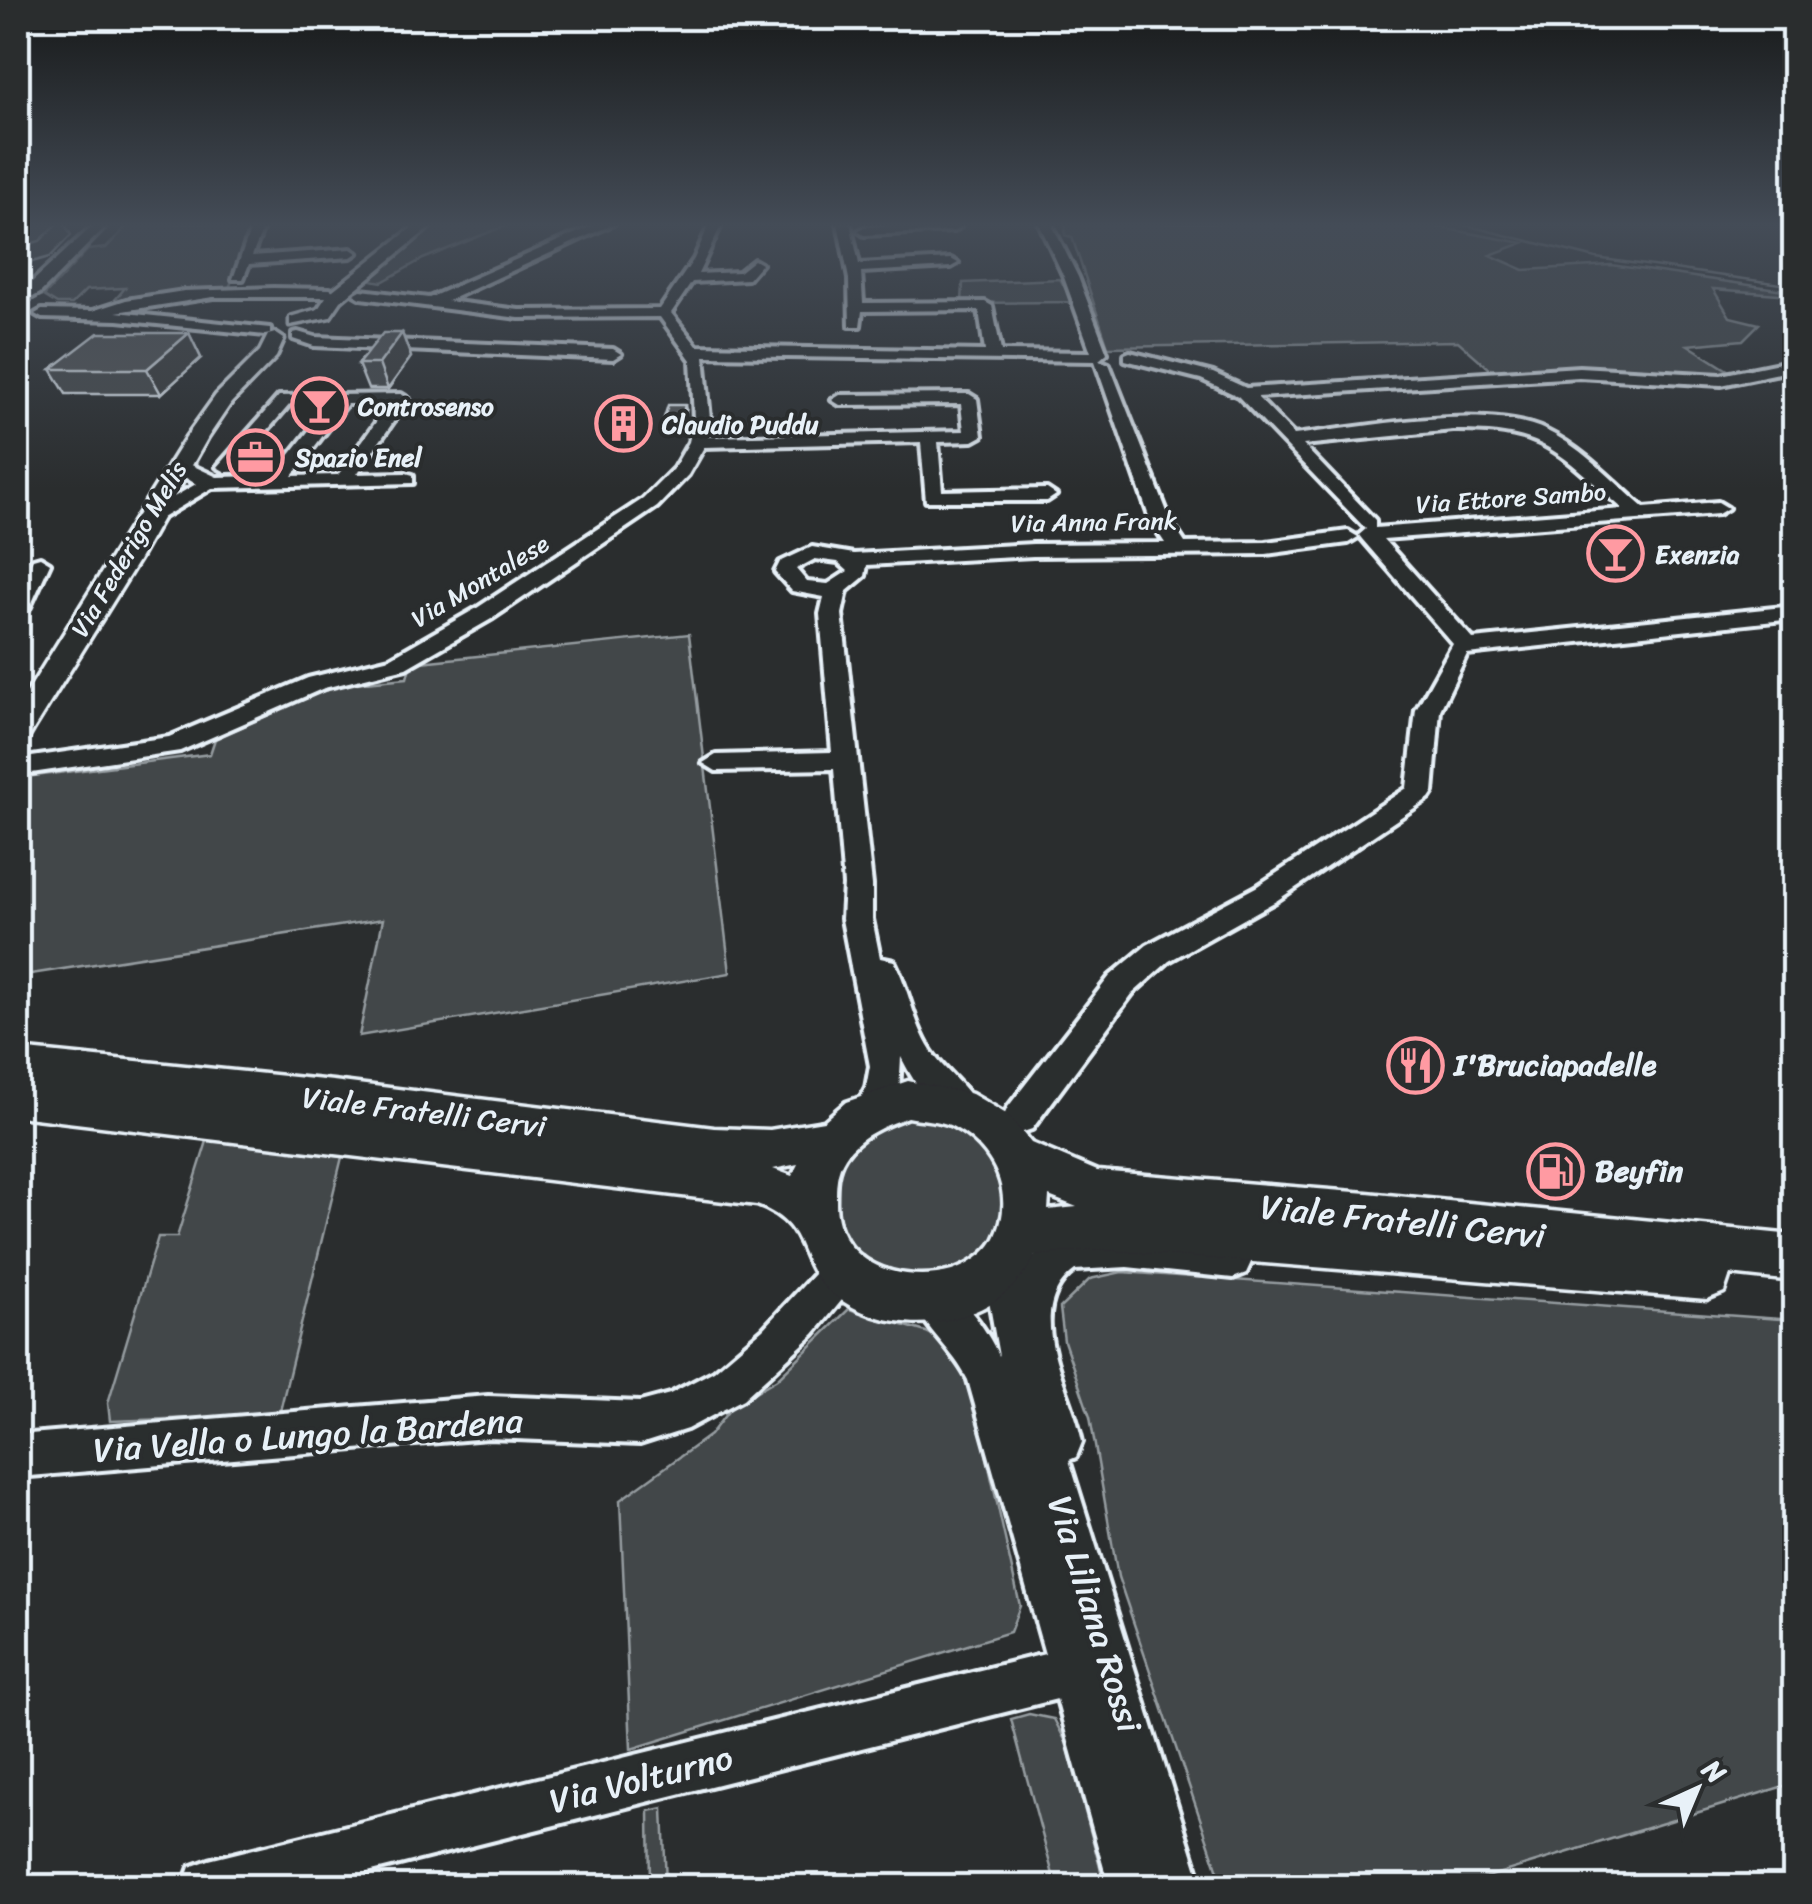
<svg xmlns="http://www.w3.org/2000/svg" width="1812" height="1904" font-family="Sriracha,sans-serif">
<style>
.green{fill:#424648;stroke:#959ca0;stroke-width:2.5}
.lines{fill:none;stroke-linecap:round;stroke-linejoin:round}
.stream{stroke:#989fa3;stroke-width:2.5}
.minor-casing{stroke:#e8f1f8;stroke-width:8}
.major-casing{stroke:#e8f1f8;stroke-width:7}
.minor{fill:#2a2d2e;fill-rule:evenodd}
.major{fill:#2a2d2e;fill-rule:evenodd}
.wall{fill:#474b4d;stroke:#e8f1f8;stroke-width:2.5}
.shaded-wall{fill:#3a3d3e;stroke:#e8f1f8;stroke-width:2.5}
.building{fill:#535759;stroke:#e8f1f8;stroke-width:2.5}
.labels{text-anchor:middle;dominant-baseline:central;stroke-width:8;stroke-linejoin:round;paint-order:stroke}
.far-poi-label{font-size:25px;font-weight:bold;fill:#e8f1f8;stroke:#2a2d2e;text-anchor:start}
.far-street-label{font-size:25px;fill:#e8f1f8;stroke:#2a2d2e}
.poi-label{font-size:30px;font-weight:bold;fill:#e8f1f8;stroke:#2a2d2e;text-anchor:start}
.street-label{font-size:30px;fill:#e8f1f8;stroke:#2a2d2e}
.near-street-label{font-size:35px;fill:#e8f1f8;stroke:#2a2d2e}
</style>
<rect width="100%" height="100%" fill="#2a2d2e"/>
<filter id="ink" filterUnits="userSpaceOnUse"><feTurbulence type="fractalNoise" baseFrequency=".01" numOctaves="2"/><feDisplacementMap in="SourceGraphic" scale="20" xChannelSelector="R" yChannelSelector="G"/><feConvolveMatrix kernelMatrix="1 2 1 2 8 2 1 2 1" color-interpolation-filters="sRGB"/></filter>
<g filter="url(#ink)">
<!-- green -->
<path class="green" d="M130 223H255L227 293 113 302 125 288 86 290 72 304H57L44 296 88 250 106 248Z
M434 223H512L423 259 382 282 366 279Z
M1066 223H1415L1523 243 1490 255 1524 270 1611 265 1791 291V295L1713 289 1730 317 1759 324 1743 340 1688 345 1729 371 1703 374 1589 366 1491 370 1458 341 1108 347 1072 237 1065 235Z
M1060 279 1073 302 962 303 963 283Z
M689 634 730 973 359 1036 383 919 18 976V778L210 754 215 739 334 685 407 678 411 663Z
M918 1115 939 1117 993 1148C997 1164 1011 1190 1010 1206 1010 1212 1004 1222 1002 1228 963 1325 796 1266 839 1167 853 1135 886 1119 918 1115Z
M208 1138 342 1157 279 1415 110 1421 108 1403 158 1237H177Z
M1122 1272 1794 1320V1783L1458 1886H1223L1118 1577 1090 1417 1064 1341 1060 1308 1090 1279Z
M849 1309 926 1332 942 1340 960 1362 977 1413 1020 1606 1010 1632 631 1749 620 1500 710 1435 733 1405 777 1379Z
M1029 1714 1054 1719 1067 1744 1105 1886H1056L1011 1719Z
M663 1808 666 1886H650L649 1811Z"/>
<g class="lines">
<!-- stream -->
<path class="stream" d="M1457 223 1596 258 1794 286"/>
<defs>
<path id="minor" d="M96 223H109L40 293 18 305V295Z
M253 223H265L252 256 351 249 357 253 351 257 249 264 243 279H233Z
M599 223H615L447 301 519 310 660 309 694 259 710 223H722L698 274 739 272 754 260 761 264 748 279 692 282 671 313 697 346 985 351 979 310 862 311 860 326H850L849 279 838 223H850L859 264 951 259 958 263 951 267 861 272 863 303 985 302 992 306 1001 351 1091 352 1064 277 1039 223H1051L1078 277 1107 353 1099 360 1109 364 1171 522 1185 543 1266 542 1348 531 1358 537 1348 543 1266 554 1033 556 867 565 865 576 847 591 842 614 872 885V919L880 958 894 961C909 989 913 1023 931 1051 944 1071 967 1086 977 1107L972 1117C940 1129 914 1082 901 1057L899 1091 885 1117 873 1122 861 1117 856 1107 866 1088 870 1066 842 919 844 885 834 769 716 771 703 763 716 755 832 752 820 614 824 597 792 591 775 572 780 562 812 547 854 554 1033 544 1165 543 1151 522 1095 361 704 356 710 419 708 437 964 431 961 404 840 405 832 400 840 395 969 394 977 399 982 436 973 441 938 442 942 491 1047 489 1056 495 1047 501H926L921 442 704 447 688 475 657 507 493 618 406 668 324 688 180 751 18 775V759L169 737 308 678 390 658 477 608 643 499 674 468 689 442 694 419 691 360 660 317 519 318 361 298 354 294 361 290 429 298ZM815 559 838 562 848 571 828 584 807 582 796 569Z
M946 223H958L960 227 954 231 864 235 858 231 864 227Z
M273 288 330 289 337 293 330 297H213L116 312 270 328V334L265 335 118 320 42 318 35 314 42 310 92 311 126 300 184 291Z
M298 332 315 337 613 349 621 354 613 359 314 346 293 339V333Z
M1130 352 1213 373 1246 388 1579 367 1721 375 1794 360V370L1721 385 1579 377 1257 397 1294 435C1360 428 1488 402 1547 431 1584 449 1614 482 1644 508L1718 502 1728 508 1718 514 1383 539 1473 639 1794 606V619L1467 654 1440 710 1433 792 1429 798 1276 901 1169 961 1132 994 1032 1129 1020 1133 1008 1129 1003 1118 1008 1107 1110 976 1147 945 1256 887 1407 788 1416 710 1453 644 1362 539 1359 535 1366 529 1238 396 1201 379 1125 360V354ZM1453 430C1546 429 1557 451 1623 509L1375 528V520L1303 445Z
M401 394 409 399 357 474 406 473 413 475V483L212 488 157 521H143L140 517 196 484 173 470V462H185L217 477 273 476 330 404H290L240 462 267 463V471L226 472 217 467 279 396ZM347 404H389L338 475 292 476Z
M40 557 50 563 29 609 18 615V588L33 559Z
M1127 1231 1233 1242 1246 1247 1252 1260 1246 1273 1233 1278 1127 1267 1075 1270C1019 1311 1072 1389 1082 1442L1076 1457 1069 1460 1202 1886H1109L1057 1699 312 1886H183L190 1867 209 1860 1045 1654 968 1380C954 1351 925 1329 913 1300L918 1286 932 1281C962 1293 985 1327 999 1356L983 1266 989 1253 1002 1248 1015 1253 1022 1274C1044 1233 1085 1230 1127 1231Z
M842 1253 855 1258 861 1271 855 1284 814 1334 743 1399 687 1429 640 1444 488 1438 18 1477V1435L488 1396 640 1402 670 1394 714 1371 763 1329 829 1258Z"/>
<path id="major" d="M418 223H435L341 301 330 317 290 325V317L318 309 328 294Z
M275 333 284 339 276 357 231 403 208 437 138 561 33 730 29 737 18 740V707L186 437 216 395 260 351 268 335Z
M18 1049 333 1081 714 1128 770 1130 824 1121 846 1102 908 1081 972 1094 1008 1115 1031 1143 1097 1171 1367 1193 1794 1235V1281L1730 1274 1724 1292 1707 1299 1094 1249 1035 1256C999 1328 897 1343 834 1295 793 1265 814 1226 757 1205L18 1116ZM908 1117C922 1120 940 1120 952 1126 995 1148 1017 1196 994 1240 986 1254 967 1266 952 1271 901 1285 835 1263 836 1201 836 1185 836 1171 845 1157 860 1135 884 1126 908 1117ZM798 1164 792 1176 773 1169ZM1049 1196 1077 1207 1048 1210Z"/>
</defs>
<!-- minor casing -->
<use href="#minor" class="minor-casing"/>
<!-- major casing -->
<use href="#major" class="major-casing"/>
<!-- minor -->
<use href="#minor" class="minor"/>
<!-- major -->
<use href="#major" class="major"/>
</g>
<!-- wall -->
<path class="wall" d="M189 333 201 358 161 394H66L51 369Z
M402 333 411 357 388 389H368L358 364Z
M686 411 681 428H664L663 421Z"/>
<!-- shaded-wall -->
<path class="shaded-wall" d="M58 223H64L71 235 50 257 18 266V247Z
M189 333 201 358 161 394 147 369Z
M402 333 411 357 388 389 379 364Z
M685 405 686 411 681 428 680 421Z"/>
<!-- building -->
<path class="building" d="M18 223H58L40 241 18 247Z
M98 333H189L147 369H51Z
M383 333H402L379 364H358Z
M668 405H685L680 421H663Z"/>
</g>
<!-- sky -->
<linearGradient id="sky" x2="0" y2="1"><stop stop-color="#171919"/><stop offset="0.46" stop-color="#444c57"/><stop offset="1" stop-color="#444c57" stop-opacity="0"/></linearGradient>
<rect width="1812" height="489" fill="url(#sky)"/>
<!-- icons -->
<defs>
<symbol id="bar-ring" viewBox="-11 -11 22 22"><circle r="9.5" fill="#2a2d2e" stroke="#ff9aa2" stroke-width="1.5"/><path d="M-6-5H6L.8 .8V4.5H3.5V6h-7V4.5H-.8V.8Z" fill="#ff9aa2"/></symbol>
<symbol id="building-ring" viewBox="-11 -11 22 22"><circle r="9.5" fill="#2a2d2e" stroke="#ff9aa2" stroke-width="1.5"/><path d="M-4-6H4V6H1V3H-1V6H-4ZM-2.5-4.3h1.7v1.8h-1.7ZM.8-4.3h1.7v1.8H.8ZM-2.5-1h1.7V.8h-1.7ZM.8-1h1.7V.8H.8Z" fill="#ff9aa2"/></symbol>
<symbol id="office-ring" viewBox="-11 -11 22 22"><circle r="9.5" fill="#2a2d2e" stroke="#ff9aa2" stroke-width="1.5"/><path d="M-6-3h4V-5.5h4V-3h4V5H-6ZM-1-4.5V-3h2v-1.5ZM-6 0V1H6V0Z" fill="#ff9aa2"/></symbol>
<symbol id="restaurant-ring" viewBox="-11 -11 22 22"><circle r="9.5" fill="#2a2d2e" stroke="#ff9aa2" stroke-width="1.5"/><path d="M-5-6h1v4h1v-4h1v4h1v-4h1v5L-1.5 .5V6h-2V.5L-5-1ZM5-6V6H3V1.5H1.5Q1.5-4 5-6Z" fill="#ff9aa2"/></symbol>
<symbol id="fuel-ring" viewBox="-11 -11 22 22"><circle r="9.5" fill="#2a2d2e" stroke="#ff9aa2" stroke-width="1.5"/><path d="M-5.5-6h7V0h2V4h1.3V-2.5L3-4.5l.8-.8L6-3V5H2.5V1h-1V6h-7ZM-4.2-4.7v3.2H.2V-4.7Z" fill="#ff9aa2"/></symbol>
</defs>
<g fill-rule="evenodd">
<use href="#bar-ring" x="288" y="374" width="63" height="63"/>
<use href="#building-ring" x="592" y="392" width="63" height="63"/>
<use href="#office-ring" x="224" y="426" width="63" height="63"/>
<use href="#bar-ring" x="1584" y="522" width="63" height="63"/>
<use href="#restaurant-ring" x="1384" y="1034" width="63" height="63"/>
<use href="#fuel-ring" x="1524" y="1140" width="63" height="63"/>
</g>
<g class="labels">
<!-- far-poi labels -->
<g class="far-poi-label">
<text x="358" y="406">Controsenso</text>
<text x="662" y="424">Claudio Puddu</text>
<text x="295" y="457">Spazio Enel</text>
<text x="1655" y="554">Exenzia</text>
</g>
<!-- far-street labels -->
<g class="far-street-label">
<text transform="translate(1511 498) rotate(-4)">Via Ettore Sambo</text>
<text transform="translate(1094 522) rotate(-1)">Via Anna Frank</text>
<text transform="translate(129 549) rotate(-59)">Via Federigo Melis</text>
<text transform="translate(480 581) rotate(-31)">Via Montalese</text>
</g>
<!-- poi labels -->
<g class="poi-label">
<text x="1454" y="1065">I'Bruciapadelle</text>
<text x="1595" y="1171">Beyfin</text>
</g>
<!-- street labels -->
<g class="street-label">
<text transform="translate(424 1112) rotate(7)">Viale Fratelli Cervi</text>
</g>
<!-- near-street labels -->
<g class="near-street-label">
<text transform="translate(1403 1221) rotate(6)">Viale Fratelli Cervi</text>
<text transform="translate(308 1435) rotate(-4)">Via Vella o Lungo la Bardena</text>
<text transform="translate(1095 1614) rotate(73)">Via Liliana Rossi</text>
<text transform="translate(641 1779) rotate(-14)">Via Volturno</text>
</g>
</g>
<!-- margin -->
<rect width="1812" height="1904" fill="none" stroke="#2a2d2e" stroke-width="60"/>
<rect x="30" y="30" width="1752" height="1844" fill="none" stroke="#e8f1f8" stroke-width="4" filter="url(#ink)"/>
<!-- north arrow -->
<g transform="translate(1697 1789) rotate(44)" stroke="#2a2d2e" stroke-width="8" paint-order="stroke">
<path d="M0-8L18 38L0 25L-18 38Z" fill="#e8f1f8"/>
<text y="-15" font-size="28" font-weight="bold" text-anchor="middle" fill="#e8f1f8">N</text>
</g>
</svg>
